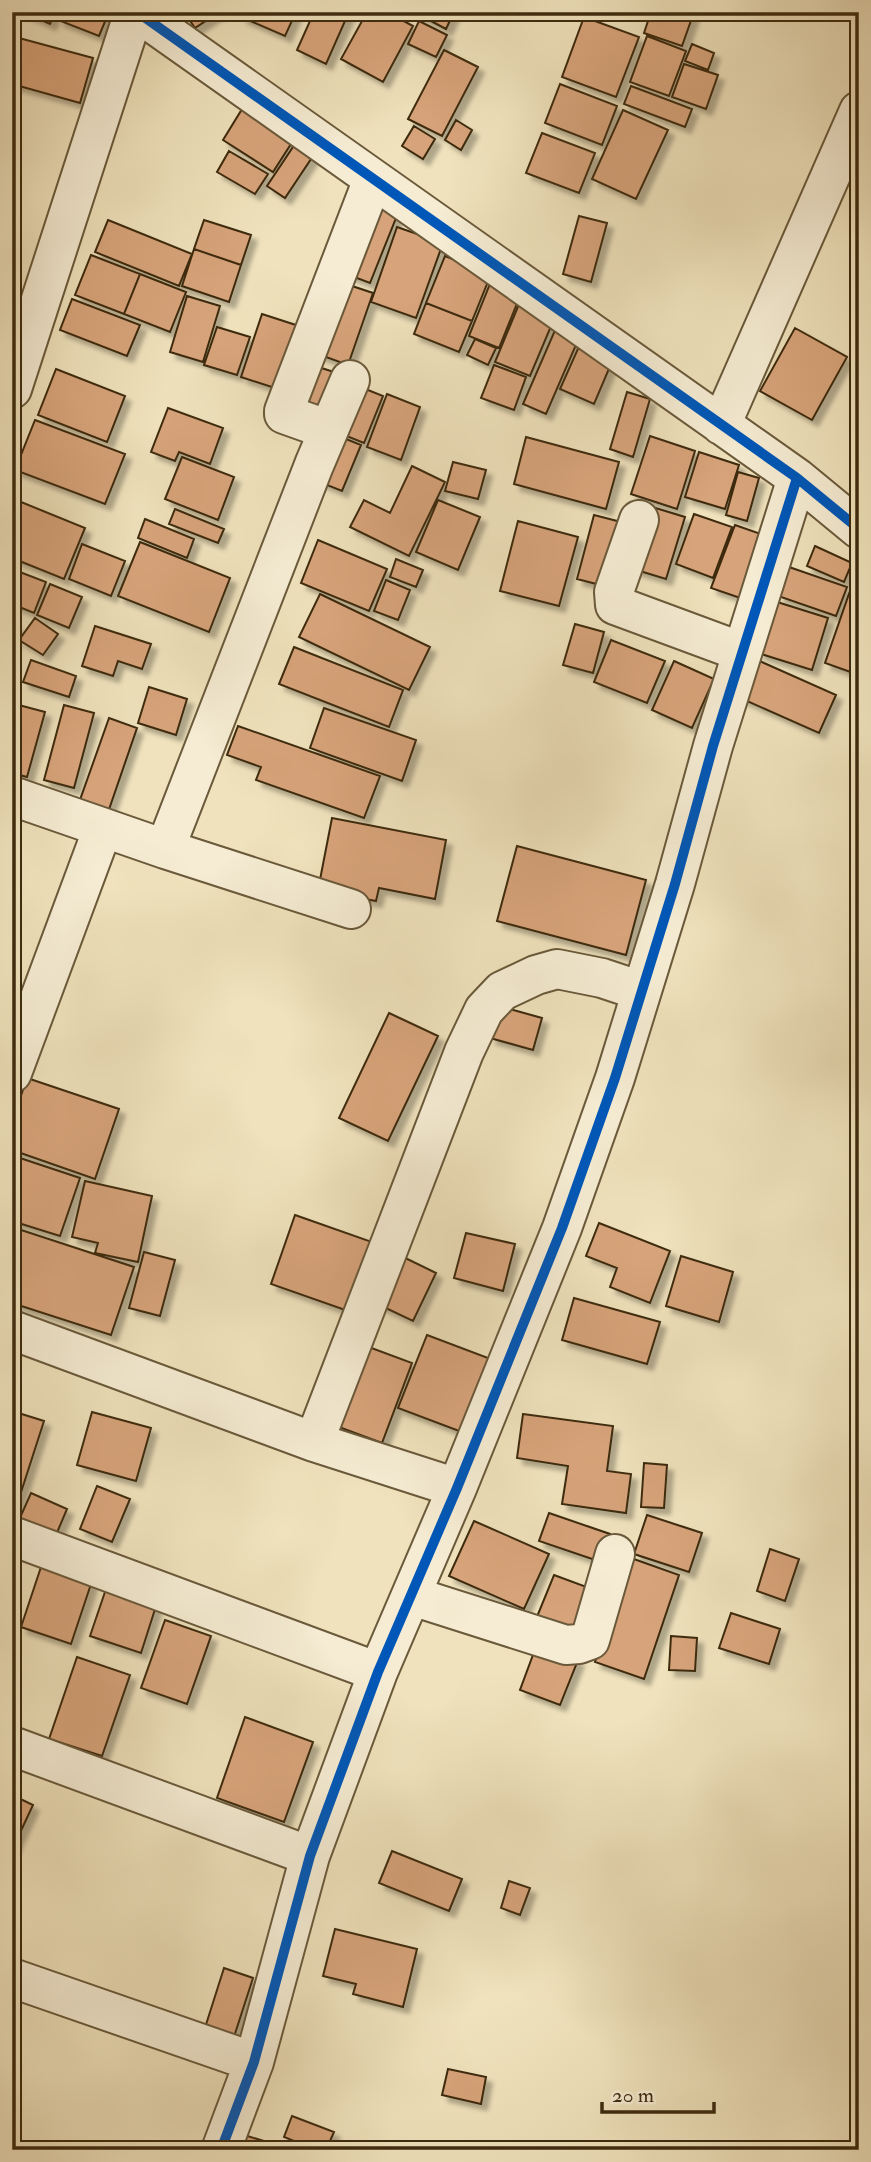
<svg xmlns="http://www.w3.org/2000/svg" width="871" height="2162" font-family="'IM FELL Double Pica',serif">
<style>
.building{fill:#d7a37a;stroke:#3e2b0f;stroke-width:2;filter:url(#shadow)}
.lines{fill:none;stroke-linecap:round;stroke-linejoin:round}
.minor-casing{stroke:#6a593a;stroke-width:42}
.minor{stroke:#f5ecd3;stroke-width:38}
.cycleway-casing{stroke:#f5ecd3;stroke-width:15}
.cycleway{stroke:#0057b8;stroke-width:10}
</style>
<defs>
<filter id="shadow"><feDropShadow dx="6" dy="6" stdDeviation="2" flood-color="#0004"/></filter>
</defs>
<rect width="100%" height="100%" fill="#efe2bc"/>
<filter id="stains"><feTurbulence type="fractalNoise" baseFrequency=".00286" numOctaves="4"/><feColorMatrix values="0 0 0 0 .2 0 0 0 0 .09 0 0 0 0 .02 0 0 0 .5 -.17"/></filter>
<radialGradient id="worn" r=".72"><stop offset=".6" stop-color="#630" stop-opacity="0"/><stop offset="1" stop-color="#630" stop-opacity=".3"/></radialGradient>
<!-- building -->
<path class="building" d="M23 12H55L50 24Z
M61 12H109L99 36 58 20Z
M184 12H219L195 28Z
M243 12H296L285 36 241 17Z
M314 12H349L326 64 297 50Z
M367 12H387L413 26 383 82 341 59Z
M414 12H454L446 29Z
M651 12H694L682 46 644 33Z
M584 17 639 37 616 97 562 77Z
M419 21 447 35 436 57 408 44Z
M647 36 686 51 669 96 630 82Z
M19 38 93 58 80 103 12 84V62Z
M692 44 714 53 708 70 685 61Z
M444 50 478 67 442 136 408 119Z
M684 64 718 75 706 109 672 97Z
M560 84 617 106 602 145 545 123Z
M631 86 692 109 685 127 624 104Z
M247 101 298 133 273 172 223 140Z
M623 110 668 130 636 199 592 179Z
M456 120 472 130 461 150 445 140Z
M414 126 435 139 423 159 402 146Z
M542 133 595 153 579 193 526 173Z
M299 138 317 150 285 198 267 186Z
M229 151 268 174 255 194 217 172Z
M369 201 398 213 370 283 341 272Z
M579 216 607 223 591 282 563 274Z
M108 220 192 254 179 286 95 252Z
M204 220 251 235 241 265 194 249Z
M397 227 443 243 416 318 371 302Z
M194 249 241 265 229 302 182 286Z
M91 255 140 274 124 314 75 295Z
M445 256 491 274 472 321 426 303Z
M140 274 186 292 170 332 124 314Z
M494 274 524 286 499 348 469 336Z
M337 281 373 293 348 365 312 352Z
M187 296 220 306 203 362 170 352Z
M522 297 557 312 530 376 495 362Z
M72 299 140 325 127 356 60 330Z
M426 303 472 321 459 352 414 334Z
M262 314 302 327 281 390 241 377Z
M559 321 582 331 546 414 523 404Z
M217 327 250 337 237 375 204 365Z
M795 328 847 357 812 420 760 391Z
M475 339 496 348 488 365 467 355Z
M581 342 614 357 594 404 560 389Z
M306 363 343 375 329 412 294 400Z
M494 365 526 377 514 410 481 398Z
M56 369 125 396 107 442 38 415Z
M358 386 383 396 364 443 339 433Z
M627 392 650 399 633 457 610 449Z
M387 394 420 407 401 460 367 447Z
M168 408 223 428 210 464 179 452 175 461 151 452Z
M35 420 125 454 105 504 15 470Z
M336 435 361 445 342 491 317 481Z
M650 436 695 451 677 509 631 494Z
M526 437 619 462 606 509 514 484Z
M699 452 739 465 725 509 685 497Z
M182 457 234 477 218 520 165 499Z
M453 462 486 470 478 499 445 491Z
M412 466 445 482 409 556 350 527 364 500 390 513Z
M738 472 759 478 747 521 726 515Z
M438 500 480 517 458 570 416 552Z
M21 502 85 528 64 579 12 558V524Z
M649 506 685 517 666 579 630 568Z
M175 509 224 529 218 543 169 524Z
M694 514 732 527 713 578 676 564Z
M594 515 625 523 608 587 577 579Z
M145 519 194 539 187 558 138 538Z
M518 521 578 537 559 606 500 591Z
M735 525 772 538 749 601 711 588Z
M318 540 387 569 369 611 301 583Z
M140 542 230 578 209 632 118 596Z
M82 544 125 561 111 596 69 579Z
M815 546 852 563 844 582 807 566Z
M396 559 423 570 416 587 390 577Z
M789 567 847 587 836 616 778 596Z
M12 569 46 582 34 613 12 604Z
M386 580 410 590 398 620 374 611Z
M50 584 82 597 69 628 37 615Z
M851 588 859 591V675L825 663Z
M320 594 430 647 409 690 299 637Z
M774 601 828 618 812 670 758 653Z
M35 618 58 634 43 655 19 640Z
M575 624 604 632 593 673 563 665Z
M12 625 18 627 12 649Z
M95 626 151 644 142 669 118 661 113 676 82 666Z
M611 640 665 661 647 703 594 682Z
M294 647 403 690 389 727 279 684Z
M755 659 836 695 819 733 738 697Z
M31 660 76 676 69 697 23 682Z
M674 661 714 679 692 728 652 710Z
M149 687 187 699 176 735 138 723Z
M15 704 45 712 27 777 12 773V715Z
M64 705 94 713 74 788 44 780Z
M324 708 416 740 402 781 310 748Z
M109 718 137 728 104 824 75 814Z
M238 726 380 776 364 818 256 780 261 767 227 755Z
M332 818 446 840 435 899 379 888 376 901 318 890Z
M517 846 646 880 626 955 497 921Z
M499 1006 542 1018 533 1050 490 1038Z
M389 1013 438 1036 388 1141 339 1118Z
M27 1078 119 1109 95 1179 12 1150V1122Z
M14 1156 80 1178 60 1236 12 1221Z
M85 1181 152 1196 138 1262 95 1253 98 1243 72 1237Z
M295 1215 372 1242 348 1311 271 1284Z
M599 1223 670 1251 650 1303 610 1287 617 1268 586 1256Z
M12 1227 134 1267 111 1335 12 1303Z
M466 1233 515 1244 503 1291 454 1278Z
M144 1252 175 1260 160 1316 129 1308Z
M395 1253 436 1273 413 1321 371 1301Z
M681 1256 733 1272 719 1322 666 1306Z
M574 1298 660 1322 647 1364 562 1340Z
M427 1335 496 1361 467 1434 398 1408Z
M358 1343 412 1363 382 1443 328 1423Z
M12 1411 44 1421 14 1514 12 1513Z
M92 1412 151 1428 136 1481 77 1465Z
M523 1414 613 1426 607 1471 631 1474 626 1513 562 1504 568 1466 517 1458Z
M644 1463 667 1465 664 1508 641 1507Z
M97 1486 130 1499 112 1542 80 1529Z
M31 1493 67 1509 56 1535 19 1520Z
M549 1513 610 1534 601 1562 539 1541Z
M647 1515 702 1533 689 1572 634 1554Z
M474 1521 549 1554 524 1609 449 1576Z
M770 1549 799 1559 785 1601 757 1591Z
M631 1558 679 1575 644 1679 595 1662Z
M42 1564 92 1581 71 1644 21 1627Z
M554 1575 592 1589 573 1639 534 1624Z
M107 1586 157 1603 141 1653 90 1636Z
M731 1613 780 1629 769 1664 719 1648Z
M165 1620 211 1636 187 1704 141 1688Z
M671 1636 697 1638 695 1671 669 1670Z
M537 1644 578 1660 560 1705 520 1690Z
M77 1657 130 1675 102 1756 49 1739Z
M245 1717 313 1742 284 1822 217 1798Z
M12 1795 33 1805 12 1850Z
M392 1851 462 1879 449 1911 379 1883Z
M509 1881 530 1888 520 1915 501 1908Z
M335 1929 417 1949 403 2007 353 1994 356 1984 323 1976Z
M224 1968 253 1978 232 2043 203 2034Z
M448 2069 486 2077 481 2104 442 2095Z
M292 2116 334 2132 326 2150H316L284 2137Z
M241 2134 267 2142 264 2150H236Z"/>
<g class="lines">
<defs>
<path id="minor" d="M137 12 797 478 859 529
M12 389 134 12
M721 425 859 111
M329 430 284 414V411L373 179
M639 520 614 592 615 605 742 652
M12 796 165 849 314 465 350 380
M165 849 351 909
M12 1073 103 828
M12 1330 314 1442 457 1488
M314 1442 464 1052 484 1010 502 991 536 975 557 969 602 978 641 991
M12 1536 378 1672
M412 1596 566 1645 579 1644 590 1640 615 1554
M12 1746 310 1856
M12 1978 254 2062
M221 2150 254 2062 310 1856 378 1672 457 1488 562 1228 615 1078 675 884 713 746 797 478"/>
</defs>
<!-- minor casing -->
<use href="#minor" class="minor-casing"/>
<!-- minor -->
<use href="#minor" class="minor"/>
<defs>
<path id="cycleway" d="M137 12 797 478 859 529
M221 2150 254 2062 310 1856 378 1672 457 1488 562 1228 615 1078 675 884 713 746 797 478"/>
</defs>
<!-- cycleway casing -->
<use href="#cycleway" class="cycleway-casing"/>
<!-- cycleway -->
<use href="#cycleway" class="cycleway"/>
</g>
<!-- margin -->
<rect width="871" height="2162" fill="none" stroke="#efe2bc" stroke-width="42"/>
<rect x="14" y="14" width="843" height="2134" fill="none" stroke="#3e2b0f" stroke-width="3.5"/>
<rect x="21" y="21" width="829" height="2120" fill="none" stroke="#3e2b0f" stroke-width="2"/>
<!-- scale -->
<path d="M602 2102v10h112v-10" fill="none" stroke="#3e2b0f" stroke-width="3.5"/>
<text x="612" y="2102" font-size="21" fill="#3e2b0f" stroke="#f5ecd3" stroke-width="5" paint-order="stroke">20 m</text>
<rect width="100%" height="100%" filter="url(#stains)"/>
<rect width="100%" height="100%" fill="url(#worn)"/>
</svg>
